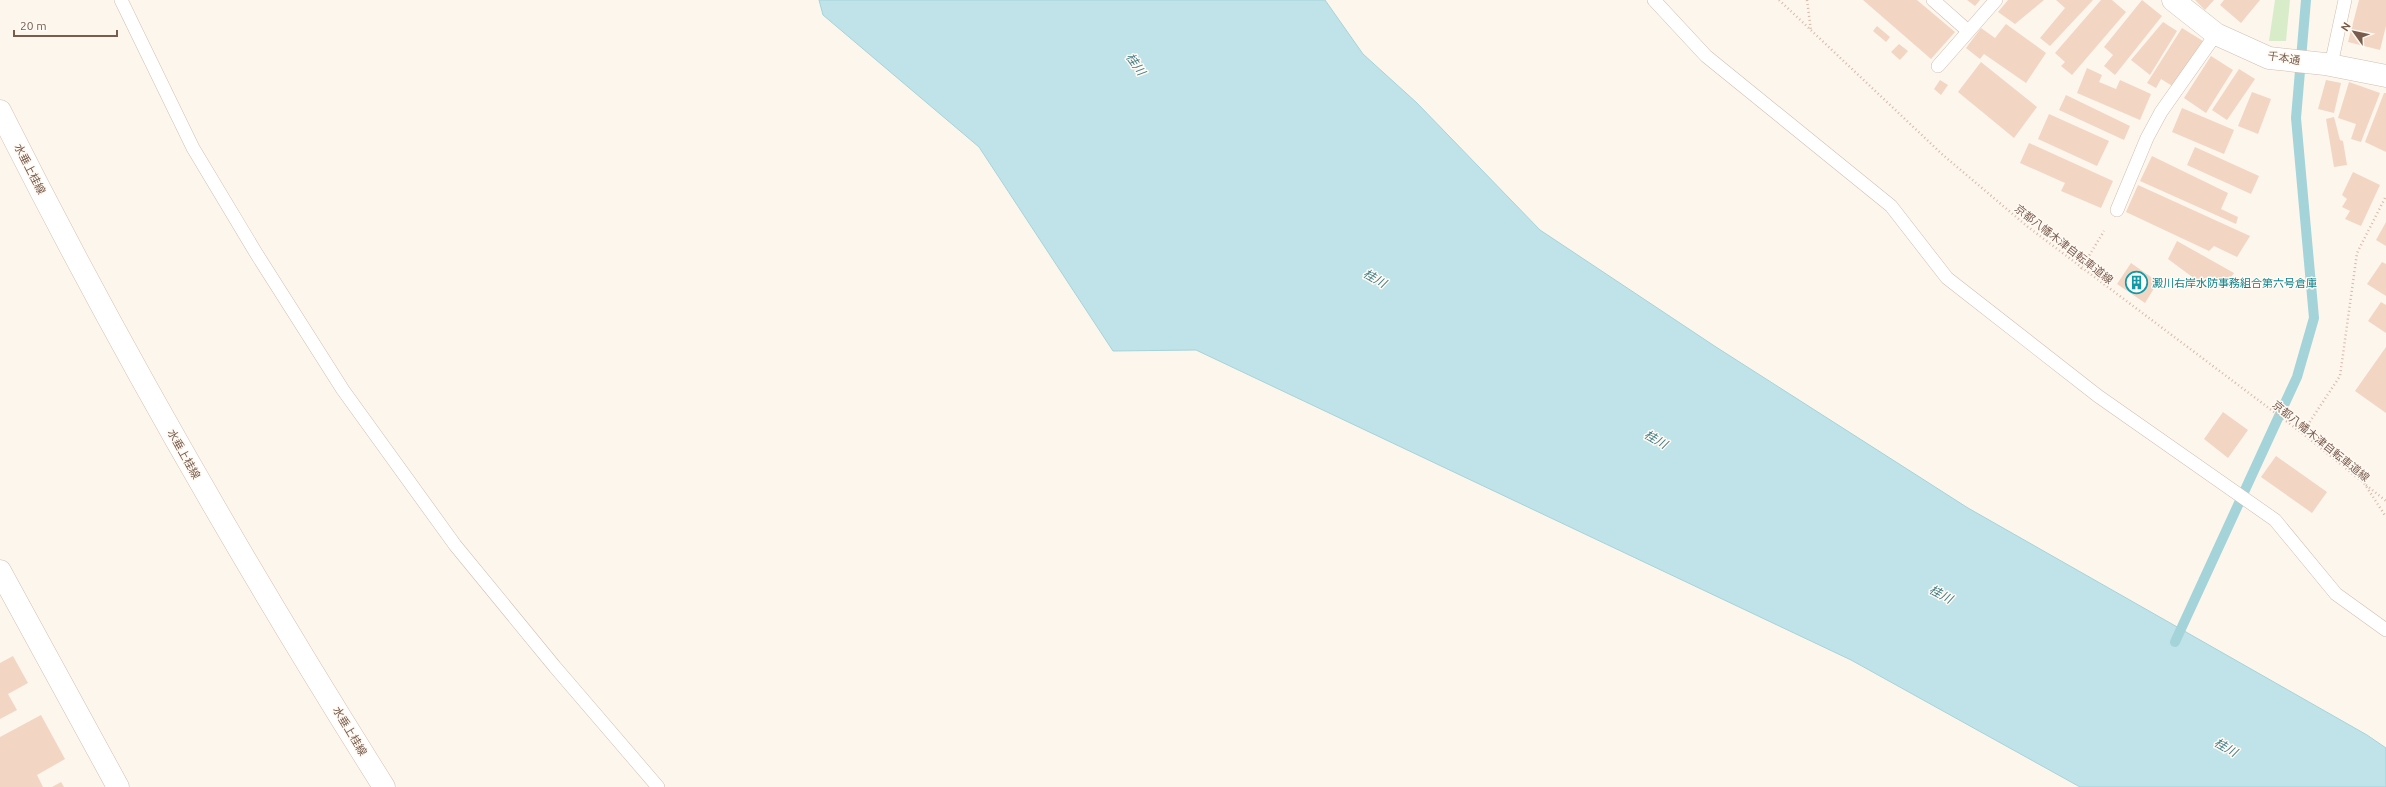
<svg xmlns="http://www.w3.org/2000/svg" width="2386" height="787" font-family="Ubuntu,'Noto Sans JP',sans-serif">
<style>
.green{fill:#d8ecc9}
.water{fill:#bfe3e8;stroke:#a5d3da}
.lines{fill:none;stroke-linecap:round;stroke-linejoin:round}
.stream{stroke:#a5d3da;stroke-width:10}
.building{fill:#f3d5c3}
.service-casing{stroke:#d1beb0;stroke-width:14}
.minor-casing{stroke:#d1beb0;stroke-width:23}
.secondary-casing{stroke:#d6c0b0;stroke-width:23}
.path{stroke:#d9b8a5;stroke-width:2.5;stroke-dasharray:1 3;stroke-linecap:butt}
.service{stroke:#fff;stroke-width:13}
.minor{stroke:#fff;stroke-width:22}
.secondary{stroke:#fff;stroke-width:22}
.labels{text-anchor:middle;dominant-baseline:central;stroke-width:3;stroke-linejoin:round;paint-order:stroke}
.street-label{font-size:11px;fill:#7a5c4d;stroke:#fffaf3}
.culture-label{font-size:11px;fill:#0d838f;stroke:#fffaf3;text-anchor:start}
.water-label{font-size:12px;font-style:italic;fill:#437c86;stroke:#fffaf3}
</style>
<rect width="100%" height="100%" fill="#fdf6ec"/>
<!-- green -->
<path class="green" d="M2275 0H2290L2286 41H2269Z"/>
<!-- water -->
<path class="water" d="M819 0H1325L1363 54 1417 103 1540 230 1716 347 1968 508 2367 735 2386 748V787H2080L1851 660 1196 350 1113 351 979 147 823 15Z"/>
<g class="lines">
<!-- stream -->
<path class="stream" d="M2175 642 2297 377 2314 318 2296 118 2306 0"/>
</g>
<!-- building -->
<path class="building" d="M1863 0H1917L1955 32 1931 59Z
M1967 0H1980L1975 6Z
M2008 0H2044L2015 24 1998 12Z
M2056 0H2093L2050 46 2040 38 2065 8Z
M2101 0H2112L2126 12 2072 75 2061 66 2065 62 2055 53Z
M2142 0 2162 16 2115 75 2104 66 2113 55 2104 47Z
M2195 0H2214L2205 10Z
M2224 0H2260L2241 23 2220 5Z
M2359 0H2386V26L2380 50 2348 42Z
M2163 22 2177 31 2150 75 2131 60Z
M2006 24 2046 53 2026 83 1984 54 1980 59 1966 48 1981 28 1995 38Z
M1877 26 1890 37 1886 42 1873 31Z
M2182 28 2203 41 2174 87 2161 79 2156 88 2147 83Z
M1899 44 1908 51 1900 60 1891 52Z
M2211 56 2233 70 2206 113 2184 98Z
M1981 62 2037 107 2014 138 1958 92Z
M2087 68 2102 75 2099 82 2116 89 2120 80 2151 94 2140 120 2077 93Z
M2239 69 2255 79 2227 120 2212 110Z
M1940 80 1948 85 1941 95 1934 89Z
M2326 80 2341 83 2334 113 2318 109Z
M2349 82 2380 93 2361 142 2351 139 2356 124 2338 118Z
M2252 92 2271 99 2258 134 2238 126Z
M2384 93H2386V152L2365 142Z
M2066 95 2130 126 2124 140 2059 110Z
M2182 108 2234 130 2224 154 2172 132Z
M2049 114 2109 141 2097 166 2038 139Z
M2334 117 2340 140 2343 141 2347 165 2334 167 2326 119Z
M2029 143 2113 181 2101 208 2061 191 2065 183 2020 163Z
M2195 147 2259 176 2251 194 2187 165Z
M2152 156 2228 193 2221 209 2238 217 2236 224 2140 181Z
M2353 172 2380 185 2361 226 2345 219 2350 211 2342 207 2347 199 2342 195Z
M2138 185 2250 236 2237 257 2214 246 2209 251 2126 212Z
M2386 222V246L2376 240Z
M2177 241 2234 273 2223 289 2195 279 2168 259Z
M2382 262 2386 264V296L2367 284Z
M2131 263 2158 282 2145 303 2117 284Z
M2381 302 2386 305V333L2368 321Z
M2386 347V413L2355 391Z
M2223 412 2248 430 2228 458 2204 439Z
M2276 456 2327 492 2312 513 2261 477Z
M13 656 28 683 8 694 17 710 0 719V663Z
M41 715 65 759 37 775 43 787H0V737Z
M61 782 64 787H52Z"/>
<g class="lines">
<defs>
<path id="service" d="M121 0 193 148 256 253 343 390 455 545 555 667 658 787
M1654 0 1706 56 1891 206 1947 278 2098 396 2275 520 2336 594 2386 630
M1933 0 1968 31
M2331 65 2345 0
M1938 66 1996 0
M2117 210 2147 138 2161 112 2216 34"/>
<path id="minor" d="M2173 0 2216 34 2269 58 2325 64 2386 76
M0 571 118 787"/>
<path id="secondary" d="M0 111C116 342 246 568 384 787"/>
</defs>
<!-- service casing -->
<use href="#service" class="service-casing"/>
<!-- minor casing -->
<use href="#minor" class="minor-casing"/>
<!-- secondary casing -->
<use href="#secondary" class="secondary-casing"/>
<!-- path -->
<path class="path" d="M1779 0 1943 155 2028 227 2302 433 2364 483 2386 517
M1807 0 1811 31
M2081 269 2104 231
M2303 432 2340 376 2357 253 2386 196
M2366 485 2386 501"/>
<!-- service -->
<use href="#service" class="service"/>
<!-- minor -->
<use href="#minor" class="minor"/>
<!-- secondary -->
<use href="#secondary" class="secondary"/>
</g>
<!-- icons -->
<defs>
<symbol id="building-ring" viewBox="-11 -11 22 22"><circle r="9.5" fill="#fffaf3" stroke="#0f9aa8" stroke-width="1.5"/><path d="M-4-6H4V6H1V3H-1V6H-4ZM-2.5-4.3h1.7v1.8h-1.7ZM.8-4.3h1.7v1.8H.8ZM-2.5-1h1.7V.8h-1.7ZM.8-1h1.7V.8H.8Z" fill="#0f9aa8"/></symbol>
</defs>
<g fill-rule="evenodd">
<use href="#building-ring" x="2124" y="270" width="25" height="25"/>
</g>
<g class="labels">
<!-- street labels -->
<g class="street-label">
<text transform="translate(2284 58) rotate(9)">千本通</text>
<text transform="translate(30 169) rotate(63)">水垂上桂線</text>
<text transform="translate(2064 244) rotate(38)">京都八幡木津自転車道線</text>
<text transform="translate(2321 441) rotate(39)">京都八幡木津自転車道線</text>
<text transform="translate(184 454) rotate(61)">水垂上桂線</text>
<text transform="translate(350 731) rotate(59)">水垂上桂線</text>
</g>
<!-- culture labels -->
<g class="culture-label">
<text x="2152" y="283">澱川右岸水防事務組合第六号倉庫</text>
</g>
<!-- water labels -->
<g class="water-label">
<text transform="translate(1136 64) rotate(55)">桂川</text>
<text transform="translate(1375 278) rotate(30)">桂川</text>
<text transform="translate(1656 439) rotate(30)">桂川</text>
<text transform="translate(1941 594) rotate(28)">桂川</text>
<text transform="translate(2226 747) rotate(30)">桂川</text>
</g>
</g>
<!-- north arrow -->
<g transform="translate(2354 32) rotate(303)" stroke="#fffaf3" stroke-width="3" paint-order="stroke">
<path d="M0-3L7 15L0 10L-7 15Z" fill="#7a5c4d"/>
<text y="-6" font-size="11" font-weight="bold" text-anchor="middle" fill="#7a5c4d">N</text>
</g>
<!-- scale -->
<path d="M14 30v6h103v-6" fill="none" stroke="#7a5c4d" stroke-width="2"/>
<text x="20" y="30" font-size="12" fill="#7a5c4d" stroke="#fffaf3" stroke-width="3" paint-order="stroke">20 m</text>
</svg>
